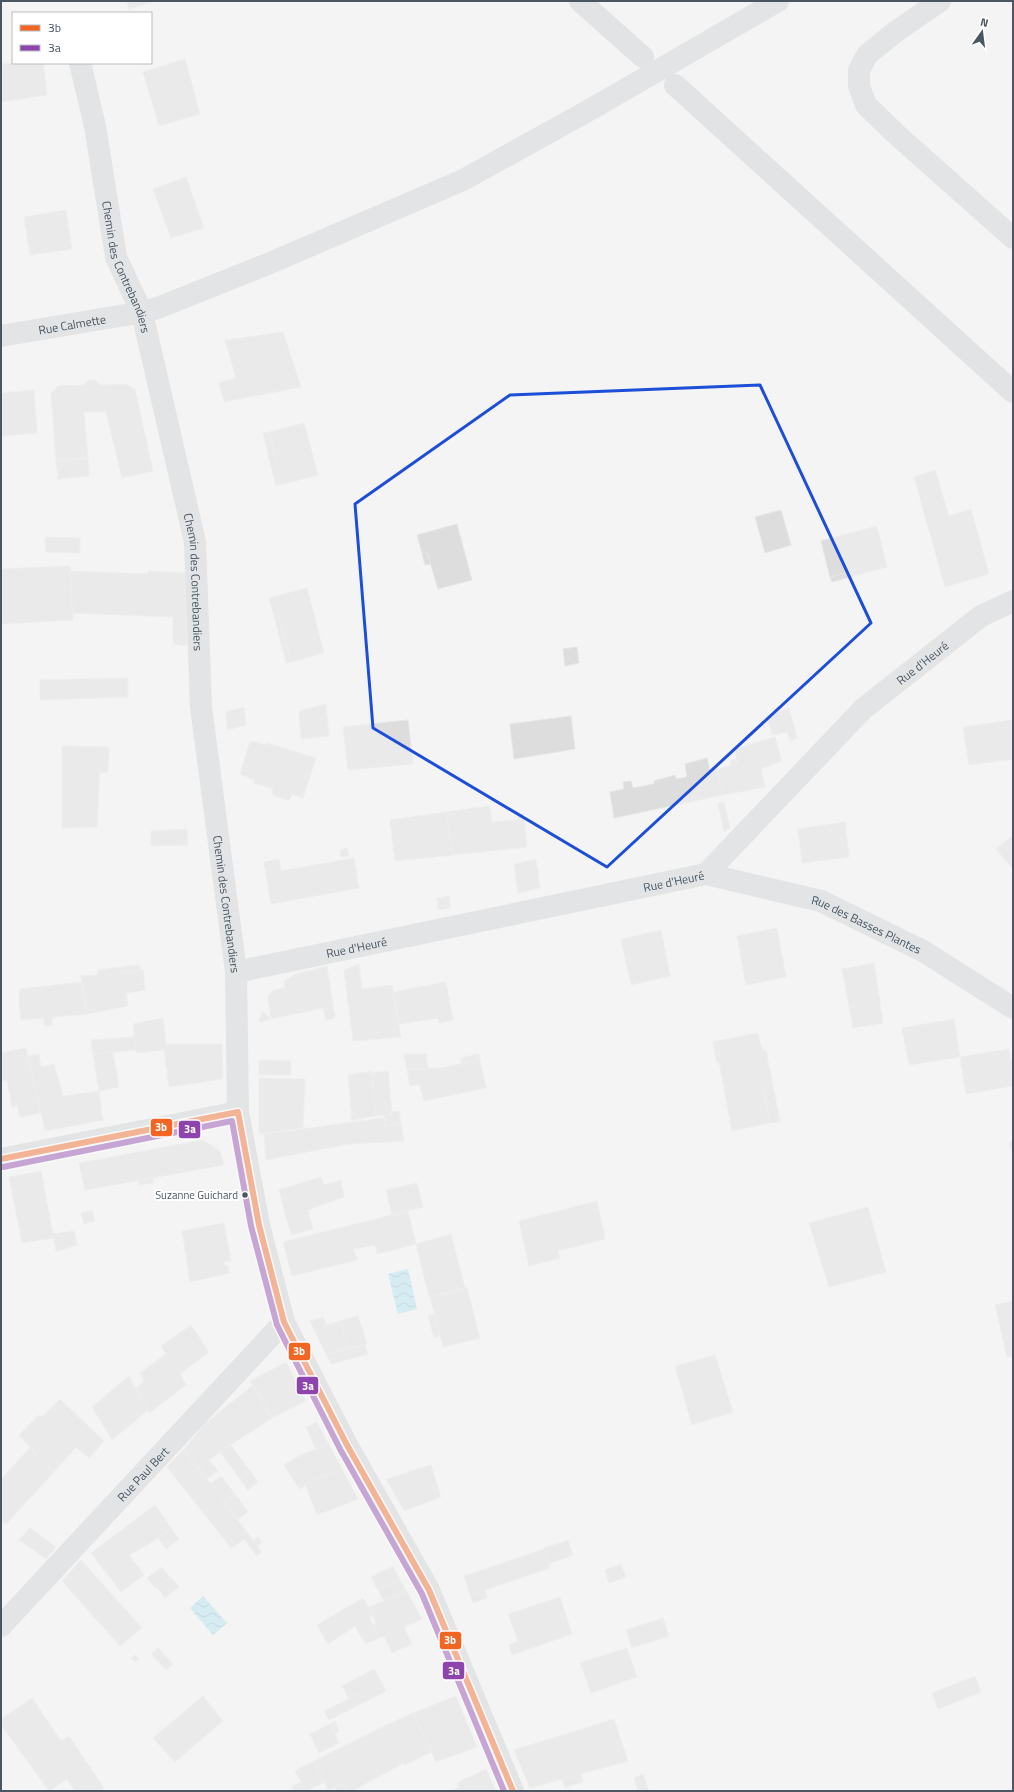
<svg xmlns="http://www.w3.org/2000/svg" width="1014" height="1792" font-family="'Titillium Web',sans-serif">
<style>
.water{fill:url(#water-waves)}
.building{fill:#ddddde;stroke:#e5e6e7}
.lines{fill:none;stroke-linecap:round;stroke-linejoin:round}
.minor{stroke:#ced0d2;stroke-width:22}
.major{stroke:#caced1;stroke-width:22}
.minor-bridge{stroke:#ced0d2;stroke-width:22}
.bus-1-casing{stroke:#fff;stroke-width:9}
.bus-2-casing{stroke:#fff;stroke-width:9}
.bus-1{stroke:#f26522;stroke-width:6}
.bus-2{stroke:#8e44ad;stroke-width:6}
.marked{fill:none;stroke:#1d4ed8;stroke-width:3;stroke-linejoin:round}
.bus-dot{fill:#4a5661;stroke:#fff;stroke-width:1.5}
.labels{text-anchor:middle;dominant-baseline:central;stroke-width:4;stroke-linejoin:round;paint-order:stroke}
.bus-label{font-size:11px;fill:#4a5661;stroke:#fff;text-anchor:end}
.street-label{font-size:12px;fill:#4a5661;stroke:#fff}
.line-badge{stroke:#fff;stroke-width:1.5}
.badge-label{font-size:11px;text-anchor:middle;font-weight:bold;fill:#fff}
</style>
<defs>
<pattern id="water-waves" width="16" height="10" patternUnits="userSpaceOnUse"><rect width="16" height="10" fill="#aee2f0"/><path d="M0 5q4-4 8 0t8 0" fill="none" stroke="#90bac6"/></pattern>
</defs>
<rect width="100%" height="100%" fill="#f4f4f4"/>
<!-- water -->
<path class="water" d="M408 1269 417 1309 398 1314 388 1274Z
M203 1596 227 1623 213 1635 190 1608Z"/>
<!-- building -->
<path class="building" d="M127 1H155L129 9Z
M185 59 200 114 159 126 143 72Z
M13 63H43L47 95 1 102V64Z
M186 177 204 228 171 238 153 189Z
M66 210 72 249 30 255 24 217Z
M283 332 301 387 224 402 219 383 236 378 225 340Z
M88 380H95L100 385 125 384 135 389 153 471 122 478 106 412H84L88 458 56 461 51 394 58 386 84 385Z
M34 390 37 433 1 436V393Z
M304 423 318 475 276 486 271 467 278 465 269 432Z
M269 432 278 465 271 467 263 433Z
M88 458 89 476 58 479 56 461Z
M935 470 949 516 971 509 989 574 945 587 914 477Z
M781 510 791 545 765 553 755 517Z
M457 524 472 580 438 589 427 552 422 553 417 535Z
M877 526 887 567 853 576V571L830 577 821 541Z
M45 537 80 538V553L46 552Z
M427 552 431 564 425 565 422 553Z
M70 566 73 620 1 624V569Z
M70 571 148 574V571L185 573 187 646 173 644V617L72 613Z
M853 571V576L832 582 830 577Z
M307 588 324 653 291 662 279 618 275 619 269 598Z
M279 618 291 662 286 663 275 619Z
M577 647 579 663 565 666 563 649Z
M128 678V697L40 700V680Z
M326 704 329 736 301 739 299 711Z
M244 707 246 725 227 730 226 712Z
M789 708 797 738 790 741 787 732 772 735 767 716Z
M571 716 575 749 514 759 510 724Z
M408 720 413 764 348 770 343 727Z
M1012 720 1013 759 969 765 963 727Z
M775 737 782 761 761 769 765 787 723 795 717 769 737 764 735 749Z
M250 741 266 745 267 743 316 758 303 798 292 794 291 798 288 800 274 796 272 792 273 789 254 783 255 780 240 774Z
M62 746 109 747 108 766 100 765 97 827 62 828Z
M707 758 710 771 717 769 723 795 614 818 610 792 624 789 623 782 631 781 633 788 654 784V781L675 775 676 779 687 777 685 764Z
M737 759V764L731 766V760Z
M100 765 108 766V772L99 773Z
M724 802 730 828 724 832 718 803Z
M490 806 492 822 524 819 527 847 453 855 446 812Z
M446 812 453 855 395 861 390 820Z
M523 814 524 819 518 820V815Z
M845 822 849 857 802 863 798 829Z
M187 829 188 845 151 846V831Z
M1013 835V854L1003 843Z
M1003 843 1013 854V857L1007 862 996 849Z
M347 848 349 856 341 857 340 850Z
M1013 857V869L1007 862Z
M354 858 359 888 271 904 264 862 279 859 281 871Z
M536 859 540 888 518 893 514 864Z
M449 896 450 908 438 910 437 898Z
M777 928 786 977 746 985 737 936Z
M661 930 670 976 631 985 621 939Z
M874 963 883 1023 853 1028 842 969Z
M359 964 362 989 392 985 401 1037 353 1041 344 970Z
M140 965V970L122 973 121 967Z
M327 966 335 1018 326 1020 323 1008 271 1019 268 996 273 990 285 988 284 981 296 974Z
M121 967 122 973 143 970 145 990 126 993 128 1006 87 1014 81 976 98 975V970Z
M81 982 87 1014 52 1017 53 1025 44 1026V1018L21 1020 19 1000 20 989Z
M446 982 453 1020 439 1023 438 1018 399 1024 393 992Z
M262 1011 271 1019 259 1022Z
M163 1018 166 1044H222L223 1079 169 1087 164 1050 136 1053 133 1024Z
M954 1019 960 1057 909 1065 902 1028Z
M758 1033 762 1051 766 1050 772 1081 762 1084 770 1123 732 1131 719 1062H717L715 1055 720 1054 717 1041Z
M134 1037 136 1050 93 1054 91 1040Z
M717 1041 720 1054 715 1055 713 1042Z
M26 1048 41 1113 20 1117 17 1105 12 1107 7 1080 1 1081V1053Z
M1009 1049 1011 1060H1013V1086L966 1094 960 1057Z
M113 1052 119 1087 99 1091 93 1054Z
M39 1054 41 1067 54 1064 63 1096 99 1091 103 1120 45 1131 28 1056Z
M404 1054H426L428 1069H407Z
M479 1054 480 1060 462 1064 460 1058Z
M259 1060 291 1061V1075H259Z
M480 1060 486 1088 424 1101 419 1084 410 1086 407 1069 441 1068Z
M372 1071 376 1116 352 1120 348 1075Z
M388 1071 392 1114 376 1116 372 1073Z
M259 1078 305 1079 303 1128 259 1134Z
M772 1081 780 1122 770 1123 762 1084Z
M399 1111 401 1124 385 1126 384 1115 392 1114V1112Z
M384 1118 385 1126 401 1124 404 1141 348 1144 266 1160 264 1134Z
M203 1140 220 1151 224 1165 85 1190 79 1163Z
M1013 1141V1157L1009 1142Z
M41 1171 53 1234 74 1231 77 1245 56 1252 54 1238 22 1243 9 1177Z
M321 1177 324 1185 341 1180 344 1197 308 1210 313 1229 291 1235 279 1190Z
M153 1178V1183L139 1185 138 1180Z
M417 1183 423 1207 392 1215 386 1190Z
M597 1201 605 1239 558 1251 560 1258 529 1266 519 1221Z
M868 1207 886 1272 829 1287 809 1223Z
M92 1210 95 1221 84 1224 81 1213Z
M408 1211 416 1244 377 1254 375 1245 354 1249 357 1260 292 1276 283 1242Z
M224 1223 231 1261 224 1262 225 1266H228L230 1273 190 1282 182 1231Z
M451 1234 465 1288 429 1297 416 1244Z
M467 1288 480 1338 443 1347 430 1297Z
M1013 1301V1356L1007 1357 995 1305Z
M434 1314 440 1336 434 1338 428 1316Z
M358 1316 367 1344 348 1349 340 1321Z
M323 1317 326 1325 340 1321 348 1349 326 1354 310 1321Z
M191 1325 209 1352 180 1374 186 1385 149 1413 136 1388 144 1381 140 1373 166 1354 161 1346Z
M365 1345 368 1354 331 1364 326 1354Z
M715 1355 733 1412 692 1425 675 1366Z
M286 1362 306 1401 272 1418 250 1381Z
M129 1376 148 1410 112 1440 92 1407Z
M253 1385 272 1418 220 1452 201 1427Z
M60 1399 104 1441 89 1458 76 1447 53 1473 19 1435 39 1415 42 1417Z
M317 1422 328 1443 316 1449 306 1427Z
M202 1428 220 1452 198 1468 184 1449Z
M328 1443 342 1469 305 1484V1486L299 1489 284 1465 293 1459Z
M230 1444 251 1472 240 1479 220 1452Z
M30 1448 53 1473 6 1524 1 1520V1479Z
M184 1449 262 1552 257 1556 244 1539 235 1546 228 1535 224 1539 167 1467Z
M209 1460 218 1471 207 1479 198 1468Z
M431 1465 441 1497 404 1511 386 1479Z
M342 1469 358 1499 317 1515 305 1484Z
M251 1472 258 1482 248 1490 240 1479Z
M221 1476 235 1494 224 1502 210 1484Z
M235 1494 248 1512 237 1520 224 1502Z
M155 1505 171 1528 149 1544 129 1555 144 1575 121 1592 91 1553Z
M30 1528 56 1547 46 1559 19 1540Z
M171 1528 179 1539 166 1549 158 1538Z
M228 1535 235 1546 231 1548 224 1539Z
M258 1537 262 1542 257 1546 253 1541Z
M568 1540 573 1555 549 1564 544 1548Z
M544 1549 550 1568 470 1595 464 1576Z
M81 1560 142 1628 120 1646 62 1581Z
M621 1564 626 1577 609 1583 605 1570Z
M393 1566 400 1580 378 1590 371 1577Z
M162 1567 170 1578 155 1588 147 1578Z
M171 1577 179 1587 165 1598 157 1587Z
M396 1580H400L407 1592 384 1601 378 1590Z
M485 1590 487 1598 473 1603 470 1595Z
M407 1592 422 1619 404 1627 412 1644 392 1653 384 1636 379 1638 373 1625 376 1623 369 1607Z
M560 1597 572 1634 512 1655 509 1645 518 1641 508 1614Z
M363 1598 373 1615 369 1617 376 1631 362 1638 355 1626 328 1644 317 1625Z
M663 1618 669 1636 632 1648 626 1630Z
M376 1631 379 1638 366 1644 362 1638Z
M158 1648 173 1664 166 1670 151 1654Z
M627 1648 637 1677 591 1693 580 1663Z
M135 1655 139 1659 135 1662 131 1658Z
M374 1669 382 1683 349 1699 342 1686Z
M975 1676 981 1692 938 1709 932 1693Z
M382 1683 386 1691 329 1720 324 1711Z
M203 1696 223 1721 175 1762 153 1738Z
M456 1696 477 1747 436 1762 413 1713Z
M32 1698 61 1741 69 1736 104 1788 100 1791H75L67 1779 49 1791 1 1725V1719Z
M413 1713 431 1752 405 1765 404 1763 352 1791H348L344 1783 328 1790 314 1761 376 1730Z
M614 1719 628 1761 530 1788 514 1750Z
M335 1721 339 1731 335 1734 330 1724Z
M330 1724 339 1743 319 1753 310 1734Z
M314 1761 325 1782 306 1791 295 1771Z
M486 1769 496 1791H461L457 1783Z
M581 1774 583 1782 565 1788 562 1779Z
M643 1774 649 1791H638L634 1778Z
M301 1782 306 1791H294L292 1786Z
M344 1783 347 1790 337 1791 335 1787Z
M459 1787 461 1791H452Z"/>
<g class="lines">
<!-- minor -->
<g class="minor">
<path d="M940 1 894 33 867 55 859 70V86L866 105 897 135 1013 238"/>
<path id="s1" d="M80 63 95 126 116 257 142 313 195 542 201 707 236 972 238 1112 259 1225 284 1322 347 1445 429 1590 513 1791"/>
<path id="s2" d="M1 336 125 315 142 313 160 307 270 263 463 180 593 108"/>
<path id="s3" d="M706 874 821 901 923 951 1013 1008"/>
<path id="s4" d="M236 972 706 874 863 709 981 616 1013 601"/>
<path d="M1 1159 238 1112"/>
<path id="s5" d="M1 1626 284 1322"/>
</g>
<!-- major -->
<path class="major" d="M580 1 643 57
M675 85 1013 392"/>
<!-- minor-bridge -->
<path class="minor-bridge" d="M593 108 778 1"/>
<defs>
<path id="bus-1" d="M1 1159 238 1112 259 1225 284 1322 347 1445 429 1590 513 1791"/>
<path id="bus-2" d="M3 1167 232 1121 251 1226 277 1325 340 1449 422 1594 504 1791"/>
</defs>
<!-- bus-1 casing -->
<use href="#bus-1" class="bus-1-casing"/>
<!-- bus-2 casing -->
<use href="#bus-2" class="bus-2-casing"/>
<!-- bus-1 -->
<use href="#bus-1" class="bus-1"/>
<!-- bus-2 -->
<use href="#bus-2" class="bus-2"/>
</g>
<!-- marked area -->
<path d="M0 0H1014V1792H0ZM760 385 871 623 607 867 373 728 355 504 510 395Z" fill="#f4f4f4" fill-opacity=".55" fill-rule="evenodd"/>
<path class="marked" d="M760 385 871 623 607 867 373 728 355 504 510 395Z"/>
<!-- markers -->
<circle class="bus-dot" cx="245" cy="1195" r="3.5"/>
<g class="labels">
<!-- bus labels -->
<g class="bus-label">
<text x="238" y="1195">Suzanne Guichard</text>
</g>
<!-- street labels -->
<g class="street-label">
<text stroke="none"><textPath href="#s1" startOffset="210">Chemin des Contrebandiers</textPath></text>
<text stroke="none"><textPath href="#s2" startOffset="72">Rue Calmette</textPath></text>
<text stroke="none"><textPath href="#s1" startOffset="534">Chemin des Contrebandiers</textPath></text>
<text stroke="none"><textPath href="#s4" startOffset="783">Rue d'Heuré</textPath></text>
<text stroke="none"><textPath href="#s4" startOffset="447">Rue d'Heuré</textPath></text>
<text stroke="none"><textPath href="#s1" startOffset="858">Chemin des Contrebandiers</textPath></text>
<text stroke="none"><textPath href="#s3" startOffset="169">Rue des Basses Plantes</textPath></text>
<text stroke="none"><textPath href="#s4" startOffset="123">Rue d'Heuré</textPath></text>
<text stroke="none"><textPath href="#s5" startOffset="208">Rue Paul Bert</textPath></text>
</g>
</g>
<g class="line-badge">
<rect x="150" y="1118" width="23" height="19" rx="4" fill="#f26522"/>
<rect x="178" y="1120" width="23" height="19" rx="4" fill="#8e44ad"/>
<rect x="288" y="1342" width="23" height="19" rx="4" fill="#f26522"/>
<rect x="296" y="1376" width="23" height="19" rx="4" fill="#8e44ad"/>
<rect x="439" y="1631" width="23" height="19" rx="4" fill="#f26522"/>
<rect x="442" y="1661" width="23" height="19" rx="4" fill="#8e44ad"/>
</g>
<g class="badge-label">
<text x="161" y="1131">3b</text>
<text x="190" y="1133">3a</text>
<text x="299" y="1355">3b</text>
<text x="308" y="1390">3a</text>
<text x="450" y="1644">3b</text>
<text x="454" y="1675">3a</text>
</g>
<!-- border -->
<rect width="1014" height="1792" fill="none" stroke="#4a5661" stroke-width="4"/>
<!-- legend -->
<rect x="12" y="12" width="140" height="52" fill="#ffffff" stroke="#b7bbc0"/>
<rect x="20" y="25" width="20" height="6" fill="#f26522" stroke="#b7bbc0"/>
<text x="48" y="32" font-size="12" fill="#4a5661">3b</text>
<rect x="20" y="45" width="20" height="6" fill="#8e44ad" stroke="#b7bbc0"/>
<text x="48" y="52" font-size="12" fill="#4a5661">3a</text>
<!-- north arrow -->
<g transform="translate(982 32) rotate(14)" stroke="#ffffff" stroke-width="3" paint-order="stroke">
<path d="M0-3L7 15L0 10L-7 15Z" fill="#4a5661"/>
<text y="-6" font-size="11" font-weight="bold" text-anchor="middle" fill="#4a5661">N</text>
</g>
</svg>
